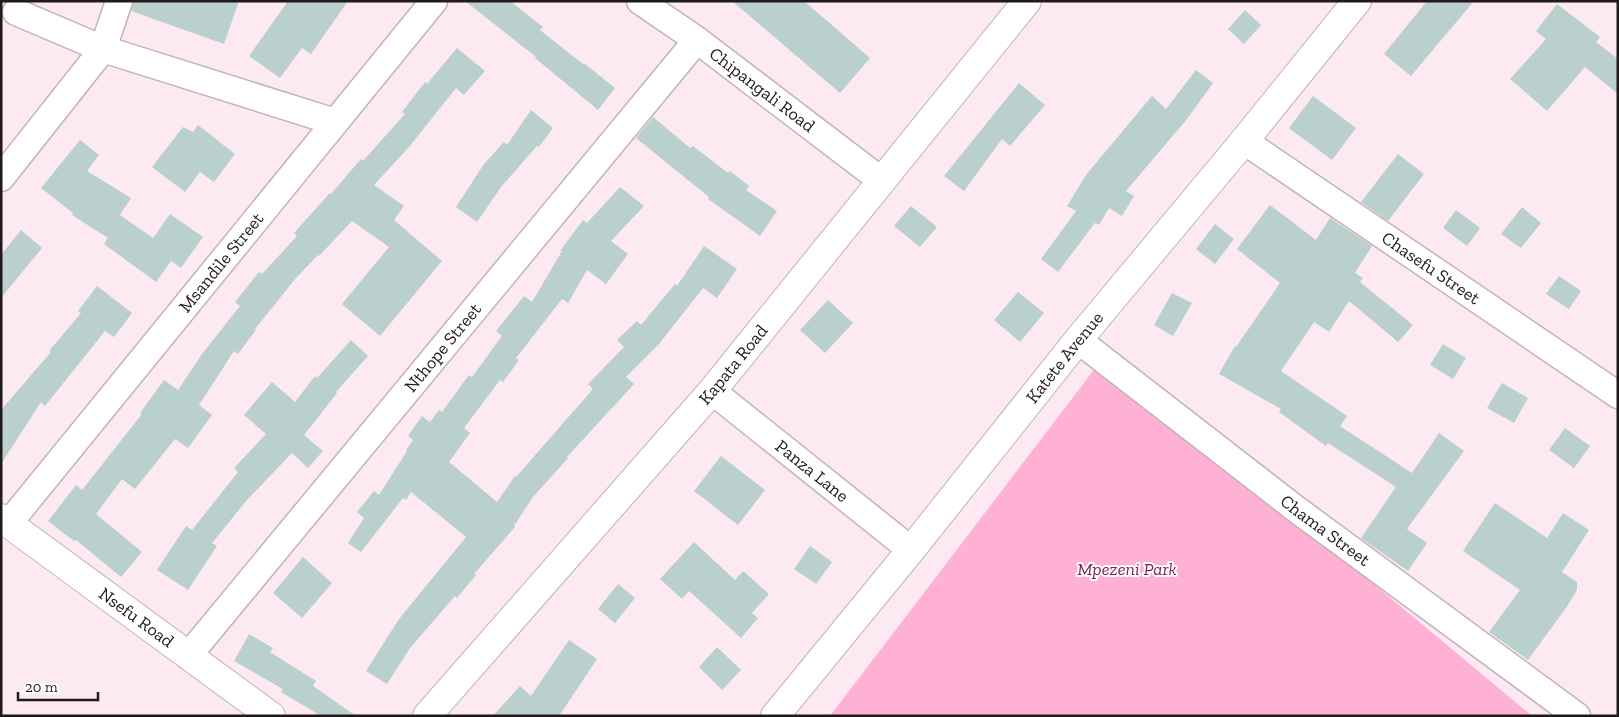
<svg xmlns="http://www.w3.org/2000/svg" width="1619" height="717" font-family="'Zilla Slab',serif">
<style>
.green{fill:#feb1d4}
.building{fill:#bad0cd}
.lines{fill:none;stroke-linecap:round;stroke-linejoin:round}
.street-casing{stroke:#c4b2b9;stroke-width:29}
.secondary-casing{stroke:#c4b2b9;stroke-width:30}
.street{stroke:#fff;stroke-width:26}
.secondary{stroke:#fff;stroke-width:28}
.labels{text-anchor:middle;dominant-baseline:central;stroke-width:4;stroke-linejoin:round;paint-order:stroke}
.street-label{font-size:18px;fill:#211a1d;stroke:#fff}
.park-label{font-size:18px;font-style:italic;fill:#7e2155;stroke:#fff}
</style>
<rect width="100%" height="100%" fill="#fde9f1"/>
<!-- green -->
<path class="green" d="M1103 358 1532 716H830Z"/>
<!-- building -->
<path class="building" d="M134 1H239L224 44 131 11Z
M288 1H348L311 54 302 48 280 78 249 56Z
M465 1H510L543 27 540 30 584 65 585 64 615 88 598 110 535 58 536 57Z
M732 1H804L870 58 840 93Z
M1427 1H1474L1411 76 1384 54Z
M1557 4 1600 37 1596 42 1618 59V94L1585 67 1547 111 1510 79 1546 39 1536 31Z
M1245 10 1261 25 1244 44 1228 29Z
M457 48 485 71 464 95 456 88 409 147 374 185 404 206 394 220 442 261 380 336 342 304 389 247 352 221 319 256 318 255 296 278 255 329 256 330 238 354 234 351 199 405 212 415 188 448 175 439 135 489 122 479 96 514 142 552 121 577 76 540 74 541 48 521 76 485 82 490 142 414 140 413 164 380 178 390 202 354 240 306 235 302 259 272 262 274 297 236 294 233 330 193 331 194 361 159 363 161 405 114 402 112 425 82 427 84Z
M1196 70 1213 83 1187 119 1126 191 1134 196 1122 216 1109 208 1099 225 1095 223 1058 272 1041 259 1076 211 1067 206 1086 175 1152 96 1166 109Z
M1019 83 1045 105 1010 146 1002 139 964 191 944 176Z
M1313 96 1356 128 1332 160 1289 128Z
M531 110 553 128 539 147 537 146 501 187 477 222 456 207 484 164 504 142 507 145Z
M653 117 690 148 693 146 728 173 730 171 749 186 746 190 777 211 760 236 708 199 709 197 636 138Z
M198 125 235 154 214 182 200 172 185 192 152 167 183 127 193 132Z
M80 140 99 155 87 171 131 198 120 215 153 238 170 214 203 237 181 268 171 261 156 282 104 244 108 238 72 215 73 213 41 188Z
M1398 154 1424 174 1388 221 1361 202Z
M620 187 644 206 611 241 628 254 606 284 587 270 568 303 562 299 516 358 519 360 503 382 500 380 464 428 470 433 449 462 497 502 515 476 516 477 593 389 588 384 624 347 617 340 637 321 641 325 675 284 677 286 704 246 737 269 717 298 703 288 659 344 626 377 634 384 567 457 568 458 533 497 514 526 515 527 474 574 476 575 457 598 455 596 410 648 387 684 366 671 399 619 466 537 411 492 406 500 403 498 361 552 348 543 364 518 357 512 374 491 379 495 407 451 406 450 413 440 408 436 422 416 430 422 439 410 442 412 469 375 472 377 502 336 496 331 524 296 532 302 562 251H560L583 220 587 223Z
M1270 205 1316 240 1330 218 1372 246 1355 273 1363 278 1360 282 1413 325 1398 342 1349 301 1329 332 1314 322 1281 371 1347 416 1340 426 1412 473 1439 433 1464 451 1407 529 1427 543 1408 571 1361 538 1396 487 1328 443 1326 446 1279 412 1281 409 1219 374 1235 346 1236 347 1280 283 1237 249Z
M911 206 937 227 920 247 894 226Z
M1522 207 1541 223 1521 248 1501 234Z
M1456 210 1480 228 1467 246 1443 228Z
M1215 224 1234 239 1215 264 1196 249Z
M21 230 42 248 1 298V255Z
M1559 276 1581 291 1569 309 1546 294Z
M97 286 132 313 114 337 105 331 45 406 41 402 1 464V410L51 352 49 351 81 313 78 311Z
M1018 292 1044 313 1020 342 994 320Z
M1172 293 1192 303 1173 336 1154 325Z
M828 300 853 323 825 353 800 330Z
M351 340 368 356 336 392 337 393 304 435 323 451 308 468 292 453 247 500 212 543 217 546 188 590 157 570 186 526 192 530 238 472 234 468 266 434 244 415 272 382 295 402 315 376 317 378Z
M1443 344 1466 358 1453 379 1430 365Z
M1502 383 1528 398 1514 423 1487 408Z
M1565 428 1590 446 1574 468 1549 450Z
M721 456 765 490 738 525 694 491Z
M1495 503 1547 538 1563 513 1589 530 1562 572 1577 582V590L1568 605 1528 660 1489 632 1520 590 1463 551Z
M694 542 735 580 743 571 769 594 752 613 758 618 741 638 689 591 682 599 660 579Z
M810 546 832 562 816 584 794 569Z
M303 557 332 583 302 618 273 593Z
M618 584 635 598 615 623 598 609Z
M249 634 273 648 270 652 316 681 313 686 356 716H321L281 692 283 689 234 661Z
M569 640 597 659 559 716H493L520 686 531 696Z
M717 647 741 670 722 690 699 667Z"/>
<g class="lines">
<defs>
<g id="street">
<path id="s1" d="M640 1 697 40 882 181"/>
<path d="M16 12 103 49 335 122"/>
<path id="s2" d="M1244 141 1618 395"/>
<path d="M1 178 103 49 119 1"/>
<path id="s3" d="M1078 340 1296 509 1577 716"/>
<path id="s4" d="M712 391 911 550"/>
<path id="s5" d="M9 523 434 1"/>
<path id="s6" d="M188 656 697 40"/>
</g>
<g id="secondary">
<path id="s7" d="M1 518 271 716"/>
<path id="s8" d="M427 716 712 391 1027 1"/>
<path id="s9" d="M775 716 911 550 1078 340 1244 141 1357 1"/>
</g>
</defs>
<!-- street casing -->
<use href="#street" class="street-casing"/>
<!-- secondary casing -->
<use href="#secondary" class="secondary-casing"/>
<!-- street -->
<use href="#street" class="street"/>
<!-- secondary -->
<use href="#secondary" class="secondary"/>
</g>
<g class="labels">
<!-- street labels -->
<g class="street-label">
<text stroke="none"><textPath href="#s1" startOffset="151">Chipangali Road</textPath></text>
<text stroke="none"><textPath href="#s5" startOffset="336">Msandile Street</textPath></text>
<text stroke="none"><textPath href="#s2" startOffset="226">Chasefu Street</textPath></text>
<text stroke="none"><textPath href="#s6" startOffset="400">Nthope Street</textPath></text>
<text stroke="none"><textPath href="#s9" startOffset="461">Katete Avenue</textPath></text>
<text stroke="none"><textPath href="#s8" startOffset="466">Kapata Road</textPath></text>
<text stroke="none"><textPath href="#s4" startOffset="128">Panza Lane</textPath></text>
<text stroke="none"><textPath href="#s3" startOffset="312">Chama Street</textPath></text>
<text stroke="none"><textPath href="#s7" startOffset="168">Nsefu Road</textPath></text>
</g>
<!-- park labels -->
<g class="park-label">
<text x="1127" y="569">Mpezeni Park</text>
</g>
</g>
<!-- border -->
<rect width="1619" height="717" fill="none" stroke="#211a1d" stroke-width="5"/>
<!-- scale -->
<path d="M18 692v8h80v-8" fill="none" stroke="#211a1d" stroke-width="2.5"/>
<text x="25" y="692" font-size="15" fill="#211a1d" stroke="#ffffff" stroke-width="4" paint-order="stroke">20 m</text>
</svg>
